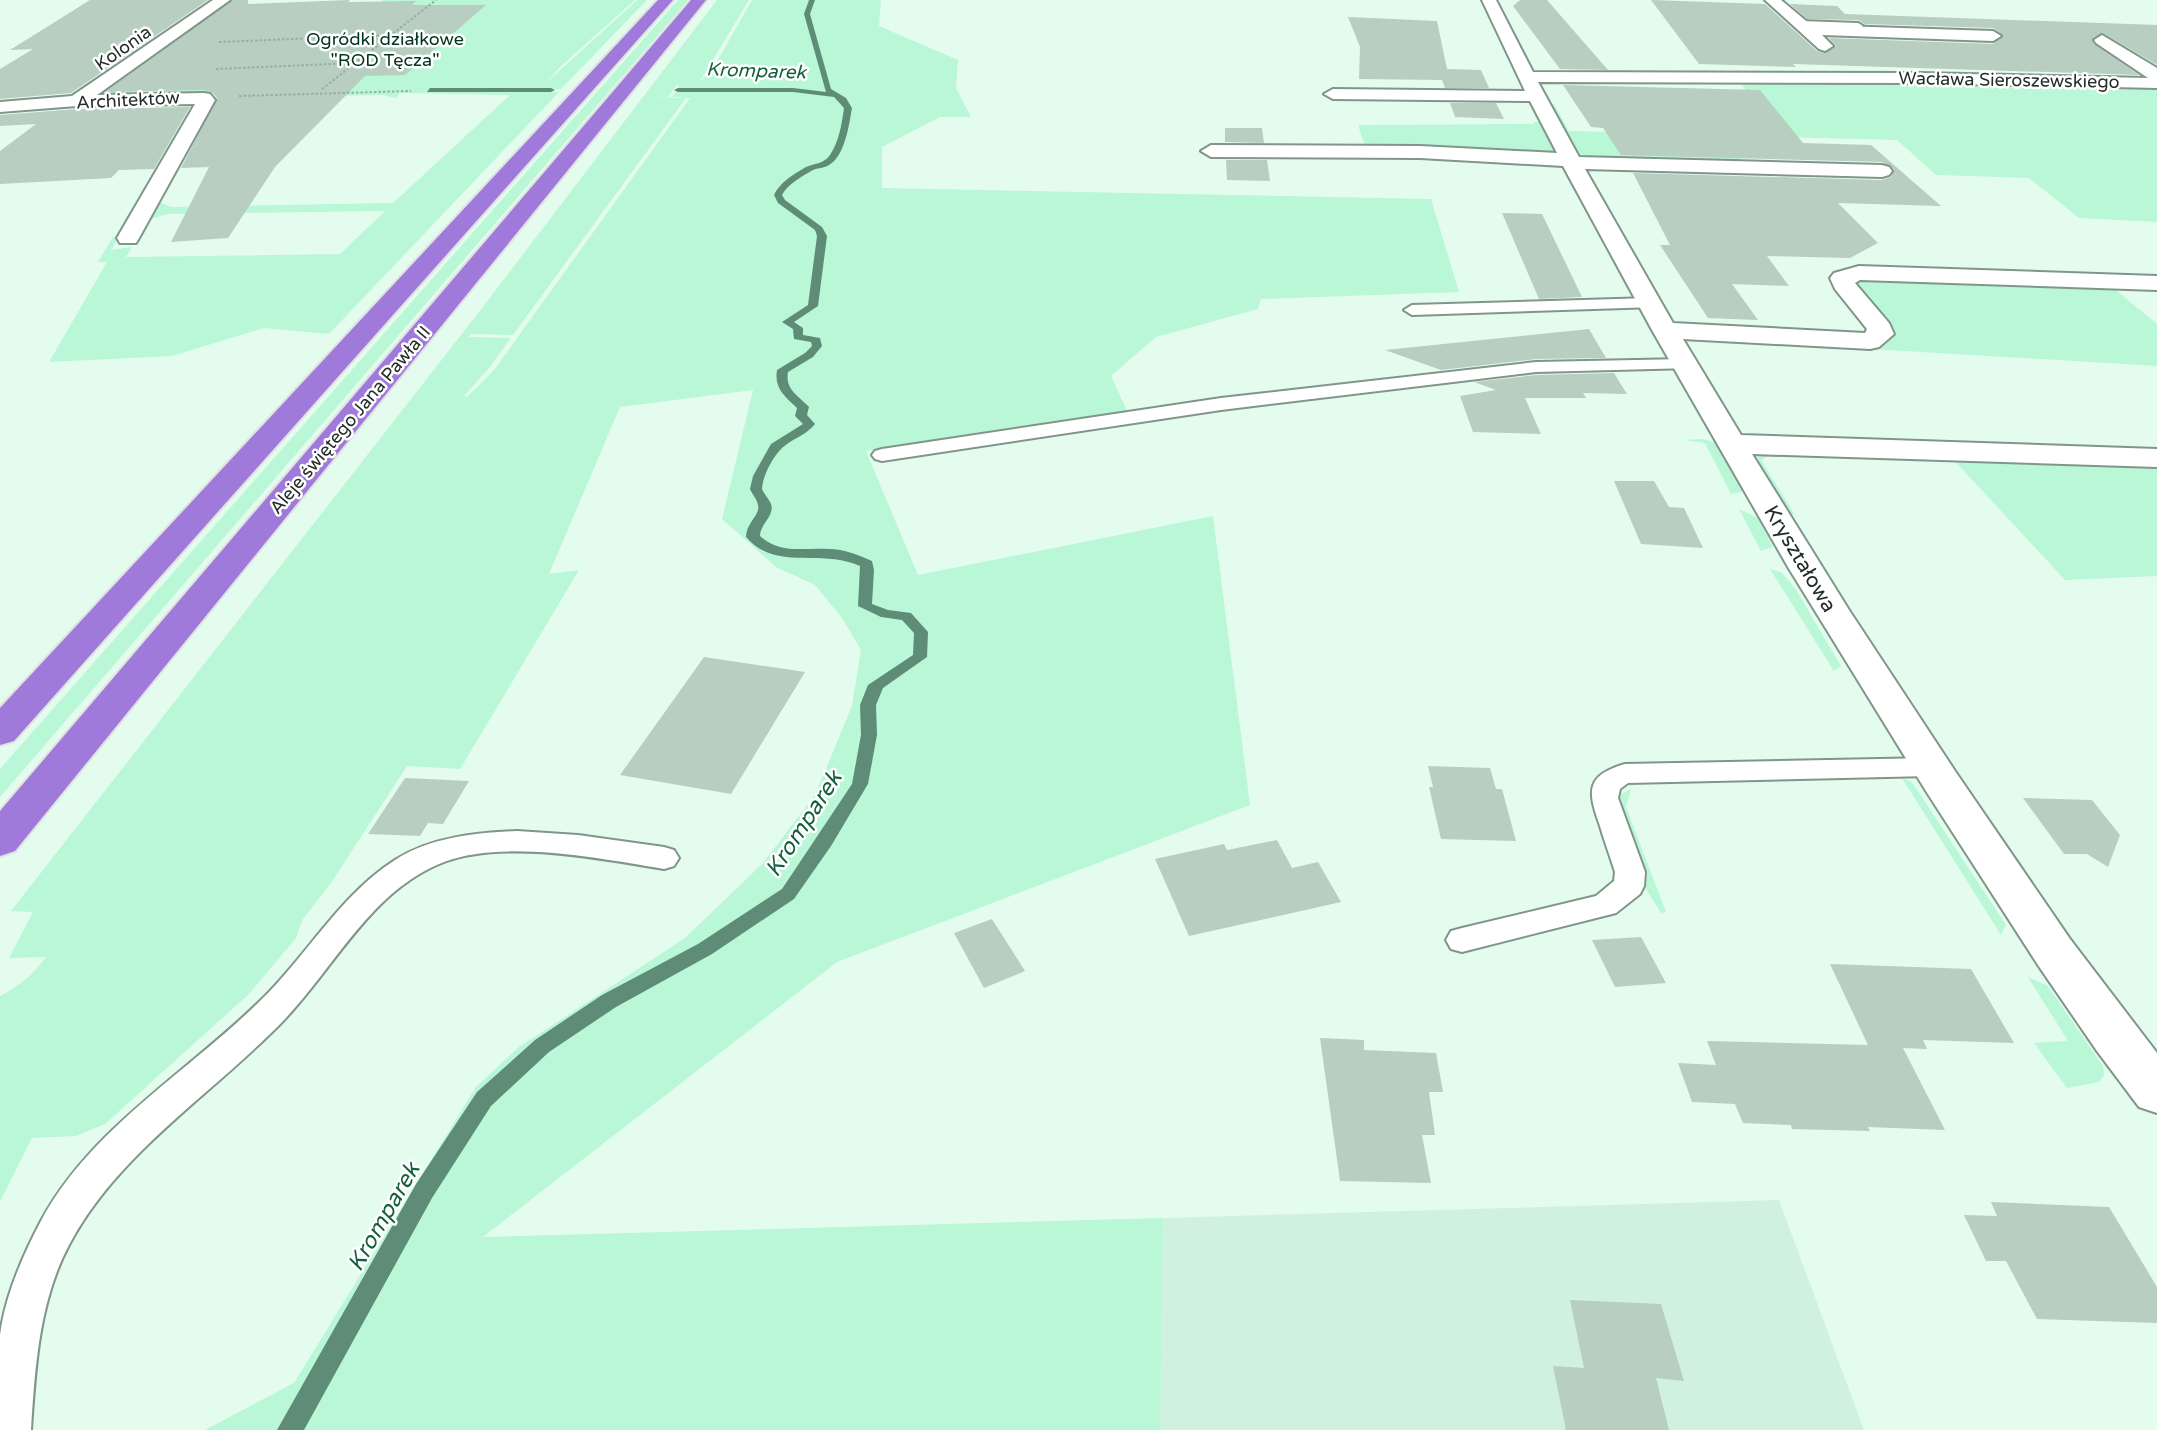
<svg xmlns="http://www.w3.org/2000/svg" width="2157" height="1430" font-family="'Varela Round',sans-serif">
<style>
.built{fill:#d1f1e0}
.green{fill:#b9f7d7;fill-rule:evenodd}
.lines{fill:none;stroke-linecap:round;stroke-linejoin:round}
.stream{fill:#5f8c76;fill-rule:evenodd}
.building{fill:#b7cec1}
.service-casing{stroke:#80968a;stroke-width:4}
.minor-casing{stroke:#80968a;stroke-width:4}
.motorway-casing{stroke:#e0e2e1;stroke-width:4}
.path{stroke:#9bada3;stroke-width:2;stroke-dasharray:2.5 2;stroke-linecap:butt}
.service{fill:#fff;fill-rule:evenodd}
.minor{fill:#fff;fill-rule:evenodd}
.motorway{fill:#9f7ada;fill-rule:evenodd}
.labels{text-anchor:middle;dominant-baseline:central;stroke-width:5;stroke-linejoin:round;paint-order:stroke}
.far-park-label{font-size:18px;fill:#003320;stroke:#fff}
.far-street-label{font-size:18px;fill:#242d29;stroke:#fff}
.far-water-label{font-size:19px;font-style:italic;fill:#165f42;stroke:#fff}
.street-label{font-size:21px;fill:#242d29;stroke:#fff}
.water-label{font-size:23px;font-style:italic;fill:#165f42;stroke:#fff}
</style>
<rect width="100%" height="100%" fill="#e4fcee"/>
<!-- built -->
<path class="built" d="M1779 1200 1864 1430H1160L1163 1218Z"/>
<!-- green -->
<path class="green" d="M383 0H635L560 67 546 83 637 0H647L561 89H541L537 91 559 92 329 334 264 328 172 356 49 362 107 262H98L113 237H119L111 250 132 247 126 257 340 254 385 211 168 214 147 220 157 201 171 207 393 203 510 95 400 93 396 98 383 95 286 97 291 92 103 96 180 41 178 38 213 12 226 7 371 12Z
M678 0H688L0 797V769Z
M717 0H749L699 83 715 65 752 0H881L879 26 958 60 956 88 971 117H940L882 147V188L1431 199 1459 292 1261 299 1258 309 1156 337 1111 376 1128 413 866 451 918 575 1213 516 1250 805 837 962 483 1237 1163 1218 1160 1430H205L294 1383 476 1087 519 1047 685 938 763 863 815 795 852 706 861 650 842 618 815 585 776 567 722 519 753 390 620 407 549 574 579 570 460 769 407 766 331 883 303 919 296 938 249 994 105 1124 76 1136 32 1138 0 1202V996C19 986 33 975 46 957L9 958 33 912 11 911 479 312ZM679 85 672 97 690 98 494 370 467 397 464 396 489 368 511 338 469 337 471 334 513 335 686 98 647 97H668L676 86Z
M1867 81 2157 85V222L2079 218 2029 178 1936 175 1897 140 1780 137 1740 82Z
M1554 104 1569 131 1721 135 1745 165 1579 159 1550 105Z
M1534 122H1539L1559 156 1366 149 1358 125 1534 124Z
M1856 278 2111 286 2157 324V366L1687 338 1883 343 1890 339 1891 333 1851 285Z
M1702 439 1718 443 1745 491 1731 494 1705 443 1684 440Z
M1804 449 2157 462V576L2065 580 1952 458 1776 452 1761 460 1795 515 1787 511 1757 458C1768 446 1789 449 1804 449Z
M1739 509 1758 518 1773 547 1761 551Z
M1770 569 1781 572 1795 588 1841 666 1834 671Z
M1902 778 1912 782 2006 925 2001 935Z
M1631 789 1626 807 1666 912 1661 913 1646 889 1644 873 1620 805V795Z
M2028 977 2048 986 2103 1066 2104 1075 2099 1082 2067 1088 2034 1043 2068 1041Z"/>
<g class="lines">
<!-- stream -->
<path class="stream" d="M809 0H815L810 14 831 89 846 98 852 108C849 125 845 156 829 165 825 168 818 168 813 170 802 176 787 185 782 195L785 200 822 227 827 236 818 306 794 322 803 328V335L820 338 822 346 813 357 788 372C785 390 798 395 809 407L807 415 815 424C807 434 797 437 787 444 775 452 763 474 762 489 764 494 769 499 771 504 775 516 760 524 760 536 781 555 803 547 829 549 844 549 858 555 872 561L874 570 872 604 888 610 911 613 928 632 927 657 883 688 876 705 877 735 868 784 831 846 794 899 712 954 616 1007 549 1052 491 1106 432 1198 304 1430H277L416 1184 477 1092 535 1040 602 995 698 944 782 889 852 784 861 735 860 705 868 685 913 655 914 633 902 620 881 617 858 606 860 566C821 548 776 572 746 537 746 523 761 514 758 505 757 499 752 494 750 489L753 476 771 444 803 424 795 416 797 408C784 396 774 388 777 370L805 353 812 346 811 342 794 339 793 329 782 322 808 305 817 236 815 230 778 203 774 195C780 182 794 174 806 167 815 163 824 164 830 155 839 142 842 123 844 108L834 97 793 92H678L674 90 678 88H793L826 92 804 14Z
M430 88H551L555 90 551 92H427Z"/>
</g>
<!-- building -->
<path class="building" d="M90 0H208L71 93 0 99V69L33 49 10 50Z
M233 0H248V4L350 0 348 2 416 1 412 5H486L405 75 365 76 275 167 228 238 171 242 209 167 181 168 217 98 212 92 204 90 105 92Z
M1520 0H1547L1608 70 1560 69 1513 6Z
M1651 0 1765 4 1817 51 1824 53 1836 46 1829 38 1993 44 2003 35 1993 28 1865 24 1858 20 1807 19 1790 4 1837 6 1845 14 2157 25V65L2103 33 2093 38 2094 44 2139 75 1793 64 1796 67 1699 64Z
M1348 17 1437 21 1447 69 1481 70 1489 88H1445L1442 80 1359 79 1360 47Z
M1563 85 1760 90 1803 143 1871 145 1941 206 1838 203 1878 243 1850 258 1767 256 1789 286 1732 284 1758 320 1708 318 1660 245H1670L1633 173 1882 180 1891 177 1894 169 1882 162 1621 155 1603 128 1591 127Z
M1450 103H1496L1504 119 1455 117Z
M190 107 154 169 119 170 111 178 0 184V151L36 124 0 126V115L77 109Z
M1225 128H1262L1264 143 1225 142Z
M1226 160H1267L1270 181 1227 180Z
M1502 213 1542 214 1582 297 1539 299Z
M1589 329 1606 358 1536 359 1441 370 1385 350Z
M1614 373 1627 394 1583 393 1586 398H1525L1541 434 1473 432 1460 396 1496 390 1474 382 1536 375Z
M1614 481H1654L1669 507 1684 508 1703 548 1641 544Z
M704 657 805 672 731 794 620 775Z
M1428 766 1490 768 1496 789H1502L1516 841 1441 839 1429 787H1433Z
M405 778 469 781 443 824 428 823 420 836 368 834Z
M2023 798 2092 800 2120 835 2108 867 2087 854H2064Z
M1277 840 1292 868 1318 862 1341 902 1189 936 1155 859 1224 844 1227 850Z
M992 919 1025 971 984 988 954 933Z
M1641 937 1666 983 1615 987 1592 940Z
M1830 964 1971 969 2014 1043 1923 1040 1927 1049 1903 1048 1945 1130 1868 1127 1870 1131 1792 1129 1791 1125 1743 1123 1735 1104 1692 1102 1678 1063 1716 1065 1707 1041 1868 1045Z
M1320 1038 1364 1040V1050L1436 1053 1443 1092H1429L1435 1135H1422L1431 1183 1340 1181Z
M1991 1202 2109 1207 2157 1287V1323L2037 1319 2006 1261H1986L1964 1215 1997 1216Z
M1570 1300 1661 1304 1684 1381 1656 1378 1669 1430H1566L1553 1366 1584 1368Z"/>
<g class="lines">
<defs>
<path id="service" d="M1801 21 1858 23 1863 26 1858 29 1797 26 1796 24Z
M1650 298 1658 303 1656 307 1412 315 1404 310 1412 305Z
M1686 359 1695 364 1692 368 1536 372 1221 410 882 461 875 459 872 455 875 451 882 449 1221 398 1536 362Z
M1930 758 1940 760 1944 767 1940 774 1930 776 1628 783 1620 789 1618 798 1645 872 1644 886 1640 894 1616 913 1462 952 1451 949 1446 940 1451 931 1462 928 1596 896 1614 881 1615 872C1610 856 1604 840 1599 823 1587 790 1587 775 1625 764Z
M517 831 578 835 664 847 674 850 679 858 674 866 664 869C602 859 503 839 444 862 371 890 335 967 284 1020 213 1094 118 1152 69 1245 39 1301 35 1368 31 1430H0C0 1399 0 1366 0 1335 5 1296 23 1255 41 1221 90 1129 188 1072 260 1001 307 956 339 896 395 860 431 837 475 833 517 831Z"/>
<path id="minor" d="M213 0H230L97 95 204 93 210 94 215 100 139 238 136 243H120L117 238 195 104 77 106 0 112V102L72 96Z
M1482 0H1496L1533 72 1920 73 2148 78 2096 43 2094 40 2102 35 2157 68V88L1920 83 1538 82 1579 157 1882 165 1889 167 1892 171 1889 175 1882 177 1585 169 1673 323 1865 333 1867 329 1835 289 1830 278 1834 273 1859 266 2157 276V290L1860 280 1855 283 1889 323 1894 334 1879 347 1870 349 1683 339 1741 435 2157 449V467L1752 454 1849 610 1955 771 2070 939 2157 1053V1113L2139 1107 2097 1051 2038 965 1926 791 1788 567 1652 330 1563 166 1420 158 1211 157 1201 151 1211 145 1420 146 1557 153 1530 101 1333 99 1324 94 1333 89 1525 91Z
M1765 0H1781L1811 25 1993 31 2001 36 1993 41 1822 35 1833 46 1825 51 1819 49Z"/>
<path id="motorway" d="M658 0H673L14 741 0 745V708Z
M691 0H706L15 851 0 856V811Z"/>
</defs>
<!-- service casing -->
<use href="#service" class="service-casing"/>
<!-- minor casing -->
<use href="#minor" class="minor-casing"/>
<!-- motorway casing -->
<use href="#motorway" class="motorway-casing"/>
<!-- path -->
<path class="path" d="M219 42 391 35
M216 69 355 63
M322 89 436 0
M239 96 411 91"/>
<!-- service -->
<use href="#service" class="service"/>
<!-- minor -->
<use href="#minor" class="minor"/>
<!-- motorway -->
<use href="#motorway" class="motorway"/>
</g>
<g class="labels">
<!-- far-park labels -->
<g class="far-park-label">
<text x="385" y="39">Ogródki działkowe<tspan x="385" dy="21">"ROD Tęcza"</tspan></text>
</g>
<!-- far-street labels -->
<g class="far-street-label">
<text transform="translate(123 48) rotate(-35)">Kolonia</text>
<text transform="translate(2009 80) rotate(1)">Wacława Sieroszewskiego</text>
<text transform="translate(128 100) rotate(-3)">Architektów</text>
<text transform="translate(350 420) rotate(-50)">Aleje świętego Jana Pawła II</text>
</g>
<!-- far-water labels -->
<g class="far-water-label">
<text transform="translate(756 71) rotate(2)">Kromparek</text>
</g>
<!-- street labels -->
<g class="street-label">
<text transform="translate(1800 559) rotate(59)">Kryształowa</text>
</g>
<!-- water labels -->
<g class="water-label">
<text transform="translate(804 824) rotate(-57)">Kromparek</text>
<text transform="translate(384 1217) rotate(-60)">Kromparek</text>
</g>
</g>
</svg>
